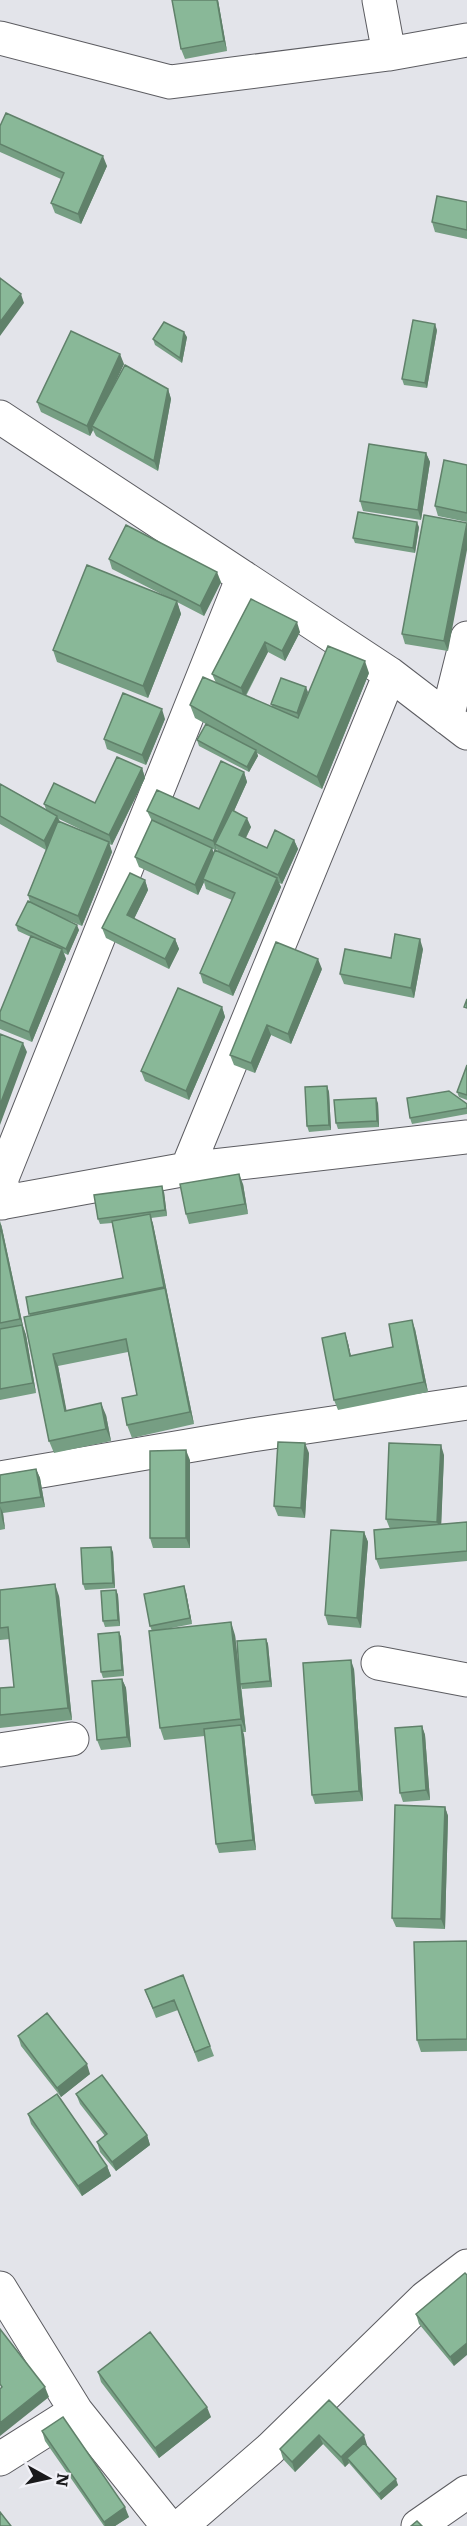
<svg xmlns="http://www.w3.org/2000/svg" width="467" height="2526" font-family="Literata,serif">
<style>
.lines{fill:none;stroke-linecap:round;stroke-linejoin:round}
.minor-casing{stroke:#5c5c61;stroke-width:35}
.minor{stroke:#fff;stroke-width:33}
.wall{fill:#769e83;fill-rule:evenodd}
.shaded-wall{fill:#60816a}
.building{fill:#89b898;stroke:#60816a;stroke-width:1.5}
</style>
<rect width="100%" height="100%" fill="#e3e4ea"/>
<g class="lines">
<defs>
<path id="minor" d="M379 0 389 54
M0 38 170 82 389 54 467 40
M0 417 390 674 467 733
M447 718 467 638
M187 1169 390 674
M0 1203 187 1169 467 1137
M2 1203V1178L243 577
M0 1478 252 1435 467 1403
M378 1663 467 1680
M0 1750 72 1739
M0 2288 76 2411 168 2526
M0 2459 76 2411
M181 2526 270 2449 425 2298 467 2266
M418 2526 467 2492"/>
</defs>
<!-- minor casing -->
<use href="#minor" class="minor-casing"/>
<!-- minor -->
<use href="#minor" class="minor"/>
</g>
<!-- wall -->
<path class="wall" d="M172 0H218L227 51 185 59 181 49Z
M0 126 107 166 81 224 55 213 51 203 61 179 0 152Z
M467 202V239L435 232 432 222Z
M437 330 427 388 404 385 402 379Z
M187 337 182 363 155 345 153 339Z
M124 364 111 390 168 389 171 399 158 471 96 436 93 430 90 436 41 412 37 402Z
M426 453 430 462 421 520 363 511 360 501Z
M467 465V522L438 516 435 506Z
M424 515 448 651 405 644 402 634Z
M419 527 415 553 355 543 353 538Z
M109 559 221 582 204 616 177 602 181 614 148 698 57 662 53 650 171 599 112 569Z
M251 599 300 632 285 661 268 652 246 696 272 707 271 704 308 692 304 704 369 673 322 789 257 753 258 756 249 772 199 746 197 740 206 724 195 718 190 705 216 683 212 674Z
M165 719 146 765 107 749 104 739Z
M142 768 145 778 112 845 109 844 112 852 82 926 65 919 79 930 68 955 64 953 66 959 32 1042 0 1029V1012L31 937 18 931 16 925 30 902 28 895 46 850 0 824V784L46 809 44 804 95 803ZM59 819 90 834 60 822Z
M244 772 247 782 234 811 251 827 246 838 267 848 294 840 298 849 282 884 279 883 281 887 233 996 203 983 200 973 232 900 206 889 204 882 198 895 139 867 135 857 152 821 147 811 199 809ZM212 849 216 850 217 849 218 851 214 854Z
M145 880 148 890 134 919 175 939 179 949 169 969 106 938 102 928Z
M423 949 414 998 344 984 340 974 391 958Z
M322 969 291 1044 271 1035 255 1073 234 1065 230 1055Z
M222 1007 225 1017 189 1100 145 1081 141 1071Z
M467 1065V1100L459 1097 457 1092Z
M327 1086 329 1092 331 1130 309 1132 307 1126Z
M378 1103 379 1127 338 1129 336 1123Z
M467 1104V1114L412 1124 410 1118Z
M243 1184 248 1214 189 1224 186 1214Z
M164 1192 167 1216 151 1218 153 1224 194 1424 132 1438 127 1425 137 1395 128 1352 58 1366 66 1410 106 1415 111 1441 54 1453 49 1441 30 1315 26 1297 123 1278 112 1223 100 1224 98 1219Z
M0 1221 2 1228 23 1326 26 1335 36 1393 0 1400Z
M415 1329 428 1392 338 1410 334 1400 345 1333 348 1343 351 1356 393 1347Z
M309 1453 305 1518 278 1516 274 1506Z
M444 1455 441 1524 467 1522V1561L380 1569 376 1559 390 1529 386 1519Z
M190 1460V1548H153L150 1538Z
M36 1469 40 1478 45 1507 3 1513 5 1529 0 1530V1475Z
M364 1532 368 1542 361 1628 328 1625 325 1615Z
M113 1552 115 1588 85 1590 83 1584Z
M0 1590 59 1596 72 1720 0 1728V1688L14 1687 10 1639 0 1640Z
M116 1590 118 1595 120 1626 105 1627 103 1621Z
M186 1592 192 1624 156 1631 235 1635 239 1672 266 1639 268 1644 272 1687 242 1689 241 1685 246 1732H243L244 1735 256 1850 219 1853 216 1844 205 1736 164 1740 160 1728 152 1631 150 1626Z
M119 1632 121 1637 124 1676 103 1678 101 1672Z
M354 1669 363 1801 315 1804 312 1795Z
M122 1679 126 1688 131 1747 101 1750 97 1740Z
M422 1726 425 1735 430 1800 403 1802 400 1793Z
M445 1807 448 1816 445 1929 396 1927 392 1918Z
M467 1941V2051L421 2052 417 2040Z
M183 1975 214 2056 198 2062 178 2010 156 2018 145 1990Z
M18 2036 90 2074 61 2097 21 2046Z
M76 2094 147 2135 150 2145 116 2171 100 2152 97 2142 105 2136 80 2104Z
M28 2114 107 2166 111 2176 82 2196 31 2124Z
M467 2275 454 2366 419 2324 416 2314Z
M98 2372 211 2417 159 2458 101 2382Z
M329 2400 367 2445 366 2446 398 2485 381 2500 349 2463 345 2467 323 2444 295 2472 283 2459 280 2449Z
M42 2431 129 2517 115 2526H104L45 2441Z"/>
<!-- shaded-wall -->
<path class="shaded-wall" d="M217 0H218L227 51 224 41Z
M103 156 107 166 81 224 78 214Z
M21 294 24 303 0 336V322Z
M435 324 437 330 427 388 425 383Z
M184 332 187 337 182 363 180 358Z
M120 354 124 364 94 428 92 426 93 430 90 436 87 426Z
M168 389 171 399 158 471 154 461Z
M426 453 430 462 421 520 418 510Z
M417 522 419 527 415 553 413 548Z
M467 523V550L448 651 444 641Z
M217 572 221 582 204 616 200 606Z
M177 601 181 614 148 698 143 686Z
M297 622 300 632 285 661 282 651Z
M265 642 268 652 244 698 241 688Z
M365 661 369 673 322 789 317 777Z
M306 687 308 692 299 719 297 713Z
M162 709 165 719 146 765 142 755Z
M256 750 258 756 249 772 247 767Z
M142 768 145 778 112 845 109 835Z
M244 772 247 782 218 846 215 844 216 850 213 841Z
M57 816 61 825 47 850 44 841Z
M247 818 251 827 242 845 239 835Z
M294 840 298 849 282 884 278 875Z
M109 842 112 852 82 926 78 916Z
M212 848 215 857 203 879 204 882 198 895 195 885Z
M277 878 281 887 233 996 229 986Z
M145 880 148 890 131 925 127 915Z
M77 925 79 930 68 955 66 949Z
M175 939 179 949 169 969 165 959Z
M420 939 423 949 414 998 411 988Z
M62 949 66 959 32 1042 29 1032Z
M318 959 322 969 291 1044 288 1034Z
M222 1007 225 1017 189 1100 186 1091Z
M267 1025 271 1035 255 1073 251 1063Z
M23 1043 27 1052 0 1125V1105Z
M327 1086 329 1092 331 1130 329 1125Z
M376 1098 378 1103 379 1127 377 1121Z
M239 1174 243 1184 248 1214 245 1204Z
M162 1186 164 1192 167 1216 165 1210Z
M150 1214 153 1224 194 1424 190 1412Z
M0 1221 2 1228 23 1326 26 1335 36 1393 33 1383 23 1327 20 1319Z
M412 1320 415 1329 428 1392 424 1382Z
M345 1333 348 1343 353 1366 350 1356Z
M53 1354 58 1366 69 1423 65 1411Z
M101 1403 106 1415 111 1441 106 1429Z
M305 1443 309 1453 305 1518 301 1508Z
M441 1445 444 1455 441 1531 437 1522Z
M186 1450 190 1460V1548L186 1538Z
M36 1469 40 1478 45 1507 41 1497Z
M0 1506 3 1513 5 1529 2 1519Z
M364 1532 368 1542 361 1628 357 1618Z
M111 1547 113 1552 115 1588 113 1583Z
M55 1584 59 1596 72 1720 68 1708Z
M184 1586 186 1592 192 1624 190 1618Z
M116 1590 118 1595 120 1626 118 1620Z
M231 1622 235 1635 246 1732 241 1719Z
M119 1632 121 1637 124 1676 122 1670Z
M266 1639 268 1644 272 1687 270 1681Z
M351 1660 354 1669 363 1801 359 1791Z
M122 1679 126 1688 131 1747 127 1737Z
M241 1725 244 1735 256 1850 253 1840Z
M422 1726 425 1735 430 1800 426 1790Z
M445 1807 448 1816 445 1929 441 1919Z
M87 2064 90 2074 61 2097 57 2088Z
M147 2135 150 2145 116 2171 112 2162Z
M107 2166 111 2176 82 2196 78 2186Z
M467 2343V2355L454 2366 450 2357Z
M45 2387 49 2397 0 2436V2423Z
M207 2407 211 2417 159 2458 155 2448Z
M319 2435 323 2444 295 2472 292 2462Z
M364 2435 367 2445 350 2462 347 2458 349 2463 345 2467 341 2457Z
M396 2479 398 2485 381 2500 379 2494Z
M125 2507 129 2517 115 2526H105L104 2522Z"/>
<!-- building -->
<path class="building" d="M172 0H217L224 41 181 49Z
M6 113 103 156 78 214 51 203 64 173 0 144V126Z
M437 196 467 202V230L432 222Z
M0 278 21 294 0 322Z
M413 320 435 324 425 383 402 379Z
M164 322 184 332 180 358 153 339Z
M71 331 120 354 87 426 37 402Z
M125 365 168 389 154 461 92 426Z
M369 444 426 453 418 510 360 501Z
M444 460 467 465V513L435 506Z
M358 512 417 522 413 548 353 538Z
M424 515 467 523 444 641 402 634Z
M126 525 217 572 200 606 109 559Z
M87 565 177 601 143 686 53 650Z
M251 599 297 622 282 651 265 642 241 688 212 674Z
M328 646 365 661 317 777 190 705 203 677 298 718Z
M281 678 306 687 297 713 271 704Z
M123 693 162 709 142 755 104 739Z
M206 724 256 750 247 767 197 740Z
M117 757 142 768 109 835 44 804 54 783 95 803Z
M221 761 244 772 213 841 147 811 157 790 199 809Z
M0 784 57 816 44 841 0 816Z
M232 810 247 818 239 835 267 848 275 830 294 840 278 875 215 844Z
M152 820 212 848 195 885 135 857Z
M58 821 109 842 78 916 28 895Z
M215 850 277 878 229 986 200 973 235 893 203 879Z
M130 873 145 880 127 915 175 939 165 959 102 928Z
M28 901 77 925 66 949 16 925Z
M395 934 420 939 411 988 340 974 345 949 391 958Z
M31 936 62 949 29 1032 0 1020V1012Z
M276 942 318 959 288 1034 267 1025 251 1063 230 1055Z
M178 988 222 1007 186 1091 141 1071Z
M467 999V1008L464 1007Z
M0 1034 23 1043 0 1105Z
M467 1065V1095L457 1092Z
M327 1086 329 1125 307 1126 305 1087Z
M449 1091 467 1104V1108L410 1118 407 1098Z
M376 1098 377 1121 336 1123 334 1100Z
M239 1174 245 1204 186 1214 180 1184Z
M162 1186 165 1210 98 1219 94 1195Z
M150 1214 164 1287 29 1314 26 1297 123 1278 112 1221Z
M0 1224 20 1319 0 1323Z
M165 1288 190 1412 127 1425 122 1398 137 1395 126 1339 53 1354 65 1411 101 1403 106 1429 49 1441 24 1317Z
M412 1320 424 1382 334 1400 322 1338 345 1333 350 1356 393 1347 389 1324Z
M22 1325 33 1383 0 1389V1329Z
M278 1442 305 1443 301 1508 274 1506Z
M389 1443 441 1445 437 1522 386 1519Z
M186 1450V1538H150V1451Z
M36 1469 41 1497 0 1503V1475Z
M467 1522V1551L376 1559 374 1530Z
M331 1530 364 1532 357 1618 325 1615Z
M111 1547 113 1583 83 1584 81 1548Z
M55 1584 68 1708 0 1715V1688L14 1687 8 1627 0 1628V1590Z
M184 1586 190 1618 150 1626 144 1594Z
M116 1590 118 1620 103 1621 101 1591Z
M231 1622 241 1719 160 1728 149 1631Z
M119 1632 122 1670 101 1672 98 1634Z
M266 1639 270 1681 240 1684 237 1641Z
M351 1660 359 1791 312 1795 303 1663Z
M122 1679 127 1737 97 1740 92 1681Z
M241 1725 253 1840 216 1844 204 1729Z
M422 1726 426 1790 400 1793 395 1728Z
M395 1805 445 1807 441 1919 392 1918Z
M467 1941V2039L417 2040 414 1942Z
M183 1975 210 2046 195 2052 174 2000 153 2008 145 1990Z
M47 2013 87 2064 57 2088 18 2036Z
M102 2075 147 2135 112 2162 97 2142 107 2134 76 2094Z
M57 2094 107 2166 78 2186 28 2114Z
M465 2273 467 2275V2343L450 2357 416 2314Z
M0 2329 45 2387 0 2423V2389L2 2387 0 2384Z
M150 2332 207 2407 155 2448 98 2372Z
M329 2400 364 2435 341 2457 319 2435 292 2462 280 2449Z
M63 2417 125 2507 104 2522 42 2431Z
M364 2443 396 2479 379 2494 347 2458Z
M0 2512 11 2526H0Z
M417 2521 422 2526H411Z"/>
<!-- north arrow -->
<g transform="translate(48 2478) rotate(98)" stroke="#f1f1f7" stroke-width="4.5" paint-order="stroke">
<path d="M0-4.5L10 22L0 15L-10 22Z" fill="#19191b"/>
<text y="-9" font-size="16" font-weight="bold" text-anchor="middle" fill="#19191b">N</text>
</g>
</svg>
